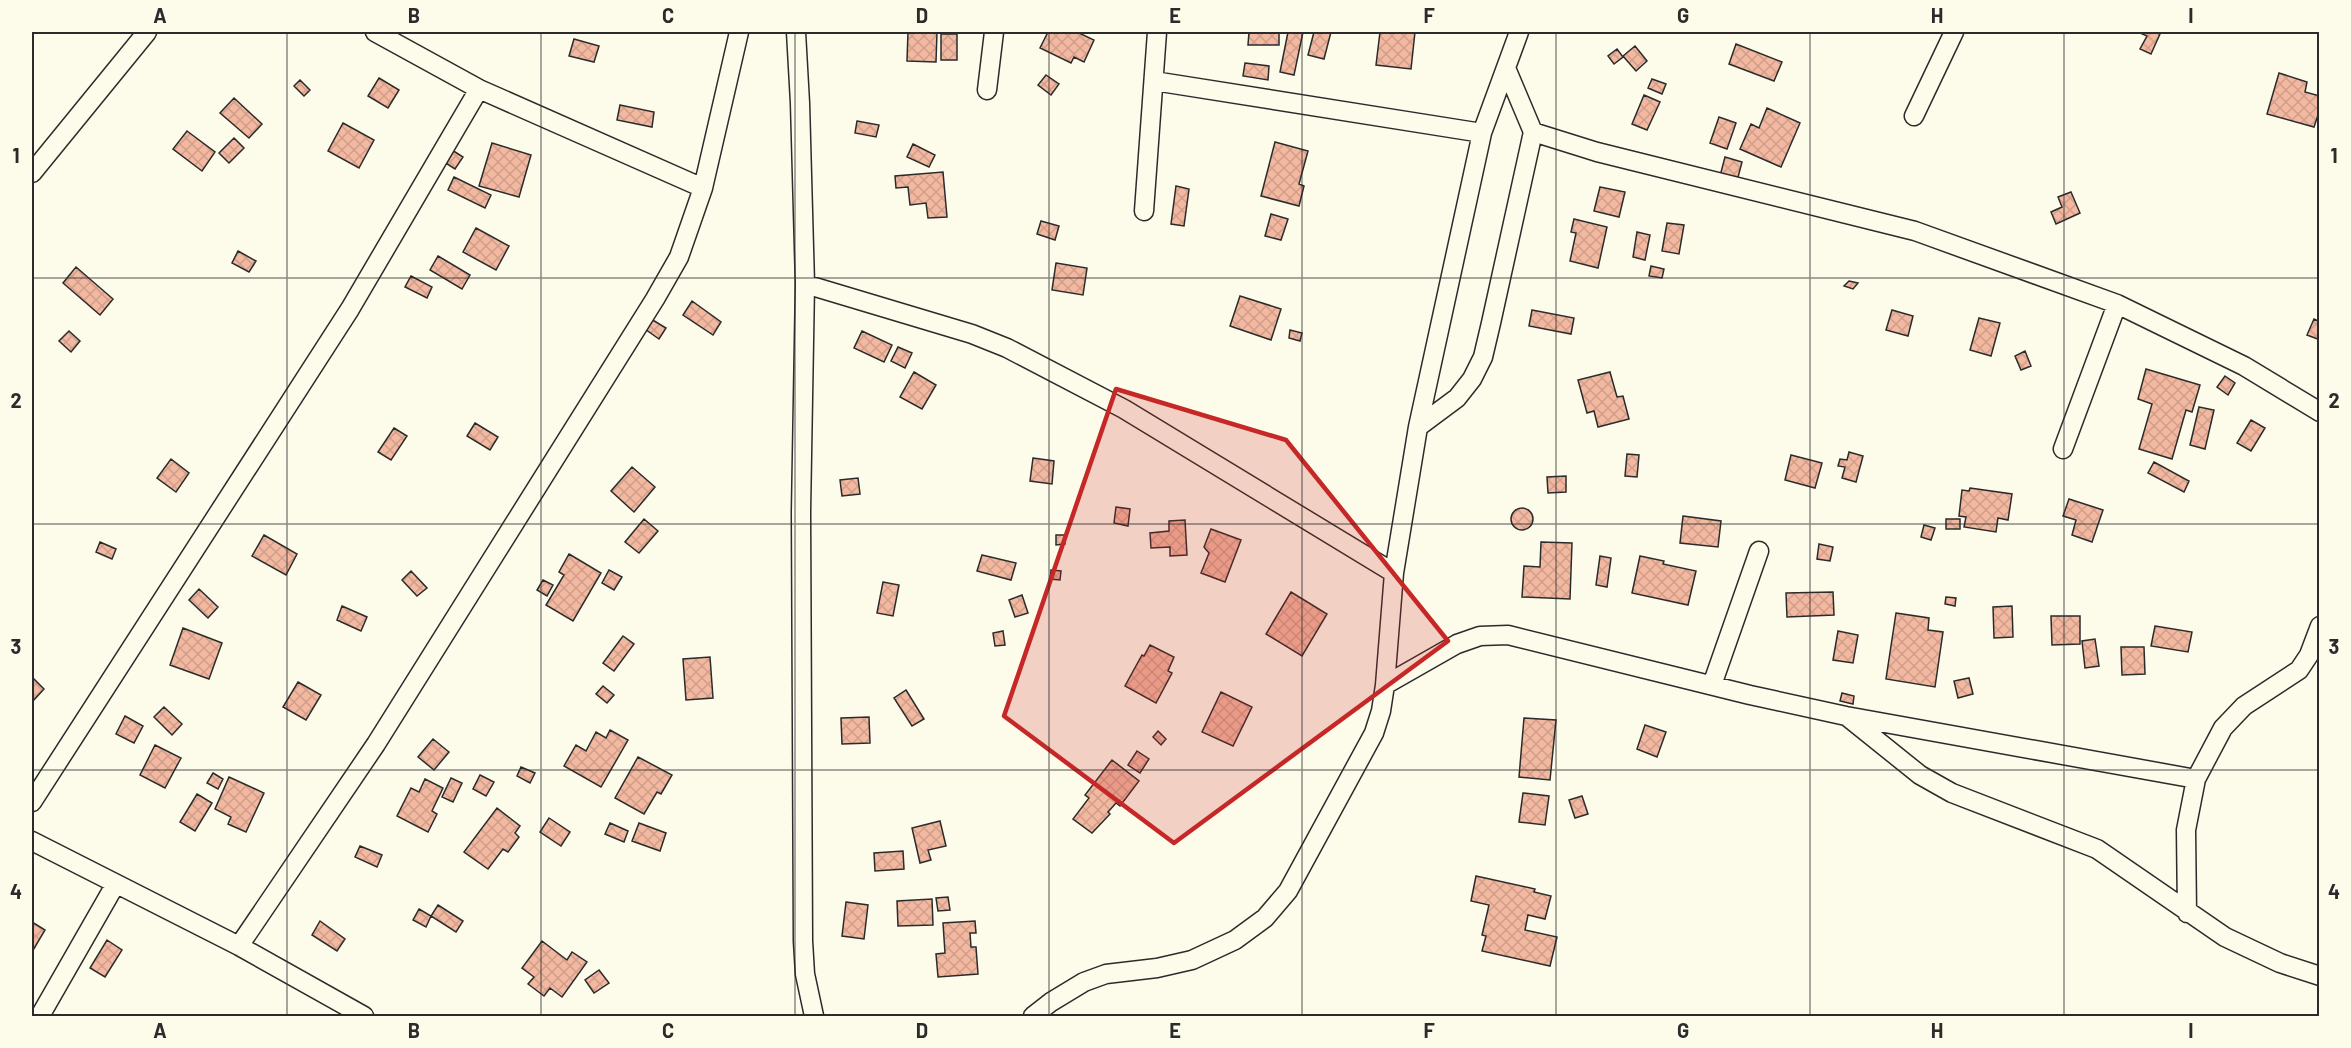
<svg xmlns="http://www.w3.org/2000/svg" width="2351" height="1048" font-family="Barlow,sans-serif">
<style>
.building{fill:url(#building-cross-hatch);stroke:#2b2b2b;stroke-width:1.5}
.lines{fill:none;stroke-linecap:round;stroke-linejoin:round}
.minor-casing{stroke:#2b2b2b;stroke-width:21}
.minor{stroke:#fdfbea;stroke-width:18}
.marked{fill:#c62828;fill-opacity:0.2;stroke:#c62828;stroke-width:4.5;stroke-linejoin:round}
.grid{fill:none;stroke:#2b2b2b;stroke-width:1.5;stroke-opacity:0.55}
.neatline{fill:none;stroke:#2b2b2b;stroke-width:2}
.grid-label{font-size:20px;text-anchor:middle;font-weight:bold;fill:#2b2b2b}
</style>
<defs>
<pattern id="building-cross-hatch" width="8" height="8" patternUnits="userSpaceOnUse" patternTransform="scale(1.5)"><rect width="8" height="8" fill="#f2b8a0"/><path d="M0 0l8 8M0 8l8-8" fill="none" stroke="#d09e8a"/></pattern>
</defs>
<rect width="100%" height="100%" fill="#fdfbea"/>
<!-- building -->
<path class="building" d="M908 32H937L936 62 907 61Z
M1048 32H1077L1094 40 1084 62 1074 57 1071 63 1040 48Z
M1249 32H1279V45H1248Z
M1288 32H1303L1294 75 1280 72Z
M1314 32H1331L1324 59 1308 55Z
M1380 32H1415L1411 69 1376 65Z
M2138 32H2154L2160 34 2151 54 2140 49 2147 36Z
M941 34H957V60H941Z
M574 39 599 46 594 62 569 56Z
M1736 44 1782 62 1774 81 1729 64Z
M1635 46 1647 61 1636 71 1623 56Z
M1617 49 1623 57 1614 64 1608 56Z
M1245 63 1269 66 1268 80 1243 76Z
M2279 73 2307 82 2305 92 2320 96V109L2314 127 2267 114Z
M1046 75 1059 84 1051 95 1038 85Z
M379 78 399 90 388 108 368 96Z
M1652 79 1666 84 1662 94 1648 88Z
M300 80 310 90 304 96 294 86Z
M1644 95 1660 102 1647 130 1632 124Z
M234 98 262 124 249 138 220 113Z
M620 105 654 112 652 127 617 120Z
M1767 108 1800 123 1781 167 1740 149 1751 124 1759 128Z
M1719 117 1736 123 1727 149 1710 143Z
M857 121 879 125 876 137 855 133Z
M343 123 374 140 359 168 328 151Z
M187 131 215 152 202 171 173 149Z
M234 138 244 148 229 163 219 153Z
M1275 142 1308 151 1299 184 1304 186 1299 206 1261 196Z
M492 143 531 155 519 197 479 186Z
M913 144 935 155 929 167 907 157Z
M452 150 463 157 455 169 444 162Z
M1725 157 1742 162 1737 181 1720 176Z
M943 172 947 217 928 218 926 203 910 205 908 187 896 188 895 176Z
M454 177 491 195 485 208 448 190Z
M1176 186 1189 189 1184 226 1171 224Z
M1600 187 1625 192 1619 217 1594 211Z
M2071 192 2080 213 2056 224 2051 212 2062 207 2058 197Z
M1271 214 1288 219 1281 240 1265 236Z
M1574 219 1607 227 1598 268 1570 261 1576 233 1571 232Z
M1041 221 1059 226 1055 240 1037 234Z
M1667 223 1684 225 1679 254 1662 251Z
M476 228 509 246 496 270 463 252Z
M1637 232 1650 235 1645 260 1633 257Z
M238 251 256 261 249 272 232 263Z
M438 256 470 275 462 289 430 270Z
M1056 263 1087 268 1083 295 1052 290Z
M1651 266 1664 269 1662 278 1649 276Z
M76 267 113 299 100 315 63 283Z
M411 276 432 287 427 298 405 287Z
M1849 281 1858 283 1853 289 1844 286Z
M1240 296 1281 309 1271 340 1230 326Z
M692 301 721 322 713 335 683 315Z
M1532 310 1574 318 1571 334 1529 326Z
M1892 310 1913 316 1908 336 1886 330Z
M1979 318 2000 323 1991 356 1970 350Z
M651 319 666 328 659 339 645 329Z
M2314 319 2320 322V340L2307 335Z
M1290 330 1302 333 1300 341 1289 338Z
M69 331 80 341 71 352 59 341Z
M862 331 892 345 884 362 854 348Z
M898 347 912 353 905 368 891 361Z
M2025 351 2031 366 2021 370 2015 356Z
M2146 369 2200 385 2192 412 2186 410 2172 459 2139 449 2152 404 2138 399Z
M914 372 936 385 922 409 900 397Z
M1610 372 1617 397 1623 396 1629 419 1598 427 1594 411 1587 413 1578 380Z
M2225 376 2235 383 2228 395 2217 387Z
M2199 407 2214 410 2205 449 2190 445Z
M2251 420 2265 428 2251 451 2237 443Z
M475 423 498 437 490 450 467 436Z
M394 428 407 436 391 460 378 452Z
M1849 452 1863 456 1856 482 1842 478 1845 467 1838 466 1840 459 1847 460Z
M1627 454 1639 455 1637 477 1625 476Z
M1791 455 1822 463 1815 488 1785 480Z
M1033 458 1054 461 1052 484 1030 481Z
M171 459 189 473 176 492 157 478Z
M2154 462 2189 481 2184 492 2148 473Z
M632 467 655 487 634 512 611 491Z
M1566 476V492L1548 493 1547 477Z
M858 478 860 494 842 496 840 480Z
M1970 488 2012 494 2008 520 1998 518 1996 532 1964 527 1966 517 1959 516 1962 490 1969 491Z
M2069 499 2103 510 2092 542 2072 535 2076 520 2063 516Z
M1116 507 1130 509 1128 526 1114 523Z
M1511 519a11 11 0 1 1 22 0a11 11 0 1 1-22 0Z
M1683 516 1721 521 1718 547 1680 543Z
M644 519 658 531 639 553 625 542Z
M1946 519H1960V529H1946Z
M1185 520 1187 555 1170 556V547L1151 548 1150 533 1169 531V521Z
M1924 525 1935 528 1931 540 1921 537Z
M1211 529 1241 540 1225 582 1201 573 1209 553 1204 547Z
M264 535 297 554 286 575 252 556Z
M1056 535H1065V544L1056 545Z
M100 542 116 549 112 559 96 552Z
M1541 542 1572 543 1570 599 1522 597 1524 566 1540 567Z
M1819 544 1833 547 1830 561 1817 559Z
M569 554 601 573 573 621 546 605 564 575 559 572Z
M982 555 1016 563 1011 580 977 571Z
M1600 556 1611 558 1607 587 1596 585Z
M1640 556 1664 561 1663 564 1696 571 1688 605 1632 593Z
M609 570 622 577 614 590 602 583Z
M1051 570 1061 571 1060 580 1050 579Z
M411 571 427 588 417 596 402 580Z
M543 580 553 585 547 596 537 590Z
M883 582 899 585 893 616 877 613Z
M199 589 218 607 208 618 189 600Z
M1291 592 1327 614 1302 656 1266 634Z
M1833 592 1834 615 1787 617 1786 593Z
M1022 595 1028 613 1015 617 1009 600Z
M1946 597 1956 598 1955 606 1945 604Z
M342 606 367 617 361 631 337 620Z
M2012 606 2013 637 1994 638 1993 607Z
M1896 613 1929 618 1928 630 1943 632 1935 687 1886 679Z
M2051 616H2080V644L2052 645Z
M2155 626 2192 632 2188 652 2151 646Z
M183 628 222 643 209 679 170 665Z
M1003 631 1005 645 995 646 993 633Z
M1838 631 1858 635 1853 663 1833 660Z
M623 636 634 644 614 671 603 663Z
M2095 639 2099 666 2085 668 2082 641Z
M1150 645 1174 657 1168 671 1172 673 1156 703 1125 686 1142 655 1144 656Z
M2121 647H2144L2145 674 2122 675Z
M710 657 713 698 686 700 683 659Z
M32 677 44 689 32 702Z
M1969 678 1973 694 1958 698 1954 681Z
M298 682 321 695 306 720 283 707Z
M603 686 614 695 607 703 596 694Z
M906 690 924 719 912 726 894 698Z
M1221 692 1252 707 1233 746 1202 732Z
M1842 693 1854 696 1853 704 1840 701Z
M164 707 182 724 172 735 154 717Z
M125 716 143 726 134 743 116 734Z
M869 717 870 743 842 744 841 718Z
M1524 718 1556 720 1550 780 1519 777Z
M1645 725 1666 732 1657 757 1637 749Z
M610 730 628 740 601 787 564 766 576 745 586 751 596 732 606 738Z
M1158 731 1166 739 1161 745 1153 737Z
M433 739 449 752 434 770 418 757Z
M155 745 181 758 165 788 140 775Z
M1137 751 1149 759 1140 773 1128 765Z
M638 757 672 775 661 794 657 792 644 814 615 798Z
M1112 760 1139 781 1120 806 1116 803 1108 812 1110 814 1092 833 1073 819 1089 798 1085 795Z
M521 767 535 773 530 783 517 776Z
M213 773 223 779 218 789 207 783Z
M480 775 494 782 486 796 473 789Z
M229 777 264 793 246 832 228 824 231 817 215 809Z
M451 778 462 783 453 802 442 797Z
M425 779 443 788 432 811 437 814 428 832 397 816 411 788 419 792Z
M1523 793 1549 796 1545 825 1519 822Z
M197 794 212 803 195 831 180 822Z
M1582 796 1588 814 1575 818 1569 800Z
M497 808 520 826 515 833 519 837 508 852 503 849 488 869 464 852Z
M549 818 570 832 561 846 540 832Z
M940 821 946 846 928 850 931 860 920 863 912 828Z
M610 823 628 831 624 842 605 834Z
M639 823 666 833 660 851 632 841Z
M360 846 382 855 377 867 355 857Z
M903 851 904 869 875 871 874 853Z
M1476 876 1535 889 1534 892 1551 896 1545 919 1528 915 1525 930 1557 937 1550 966 1482 951 1486 936 1482 935 1489 905 1471 901Z
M948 897 950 910 938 911 936 898Z
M932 899 933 925 898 926 897 901Z
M846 902 868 905 864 939 842 936Z
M438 905 463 921 456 932 431 916Z
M419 909 431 916 426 927 413 920Z
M320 921 345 939 337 951 312 935Z
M975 921 976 933H970L971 947H976L978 974 938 977 936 954 945 953 943 923Z
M32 922 45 930 32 952Z
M107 940 122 950 105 977 90 968Z
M542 941 567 960 572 952 587 962 562 997 550 988 544 996 528 984 534 977 522 968Z
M599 970 609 983 594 993 585 980Z"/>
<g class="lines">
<defs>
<path id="minor" d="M375 32 479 89 703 188 739 32
M796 32 800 103 805 284 801 512 803 941 805 974 814 1016
M1154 81 1482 133
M987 90 994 32
M1914 116 1954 32
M1533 132 1597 152 1915 231 2117 304 2244 366 2320 412
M32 173 147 32
M1144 211 1157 32
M805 284 972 334 1007 348 1124 409 1394 573
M1418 427 1457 398 1472 379 1483 357 1491 323 1533 132 1506 68
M2063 449 2117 304
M1385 685 1457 644 1480 636 1508 635 1750 695 1846 716 2196 779
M1712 685 1759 551
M1849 718 1920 775 1952 793 2097 849 2225 937 2280 963 2320 976
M32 802 350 309 479 89
M32 841 239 946 364 1016
M2187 913 2186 830 2196 779 2223 728 2244 706 2299 670 2309 655 2320 626
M239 946 376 744 655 299 679 257 703 188
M40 1016 115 885
M1033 1016 1051 1002 1084 982 1106 974 1157 968 1192 960 1235 940 1265 918 1288 891 1374 733 1381 711 1385 685 1394 573 1418 427 1482 133 1519 32"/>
</defs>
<!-- minor casing -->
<use href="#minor" class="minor-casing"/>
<!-- minor -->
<use href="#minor" class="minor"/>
</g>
<!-- marked area -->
<path class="marked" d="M1116 389 1286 440 1448 641 1174 843 1004 716Z"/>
<!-- grid -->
<path class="grid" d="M287 32V1016M541 32V1016M795 32V1016M1049 32V1016M1302 32V1016M1556 32V1016M1810 32V1016M2064 32V1016M32 278H2320M32 524H2320M32 770H2320"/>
<!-- border -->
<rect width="2351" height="1048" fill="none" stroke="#fdfbea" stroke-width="66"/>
<rect x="33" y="33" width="2285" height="982" class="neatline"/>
<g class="grid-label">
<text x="160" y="23">A</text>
<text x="414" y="23">B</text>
<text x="668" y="23">C</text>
<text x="922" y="23">D</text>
<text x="1175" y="23">E</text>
<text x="1429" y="23">F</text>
<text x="1683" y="23">G</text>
<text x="1937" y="23">H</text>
<text x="2191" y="23">I</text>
<text x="16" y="163">1</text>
<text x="2334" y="163">1</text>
<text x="16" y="408">2</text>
<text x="2334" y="408">2</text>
<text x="16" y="654">3</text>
<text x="2334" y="654">3</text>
<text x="16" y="899">4</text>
<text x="2334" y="899">4</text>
<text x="160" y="1038">A</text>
<text x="414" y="1038">B</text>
<text x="668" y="1038">C</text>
<text x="922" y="1038">D</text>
<text x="1175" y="1038">E</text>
<text x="1429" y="1038">F</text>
<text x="1683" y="1038">G</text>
<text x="1937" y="1038">H</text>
<text x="2191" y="1038">I</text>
</g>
</svg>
